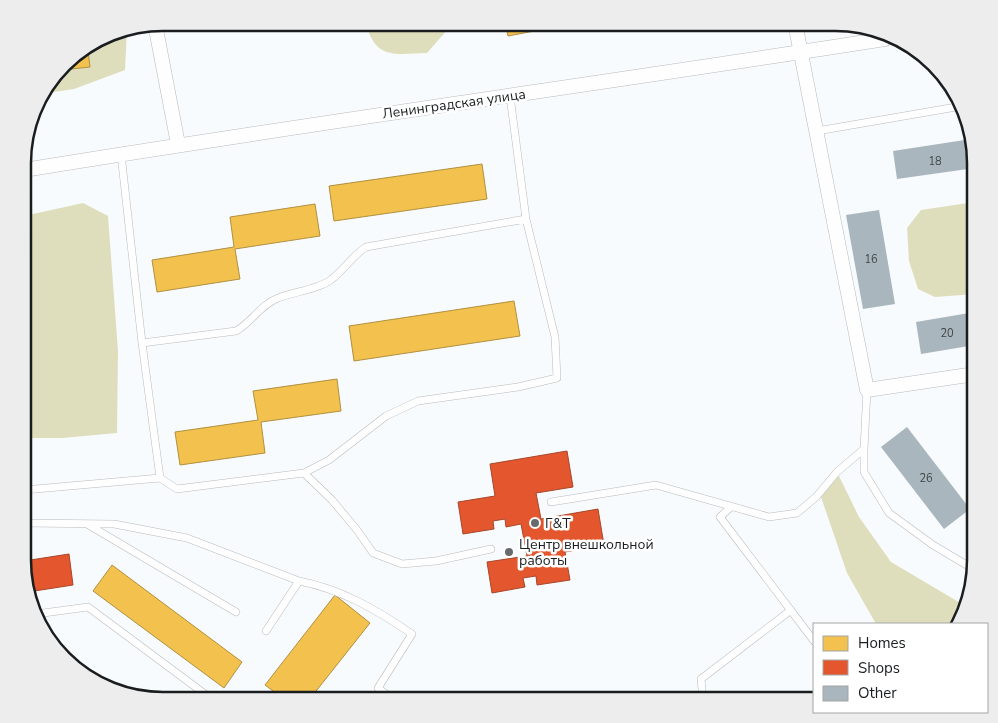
<svg xmlns="http://www.w3.org/2000/svg" width="998" height="723" font-family="'Nunito Sans',sans-serif">
<style>
.forest{fill:#dedebd}
.homes{fill:#f2c14e;stroke:#b19040}
.shops{fill:#e4572e;stroke:#a7462a}
.building{fill:#a9b6bd}
.lines{fill:none;stroke-linecap:round;stroke-linejoin:round}
.service-casing{stroke:#b8bbbc;stroke-width:8}
.minor-casing{stroke:#b8bbbc;stroke-width:15}
.service{stroke:#fefeff;stroke-width:7}
.minor{stroke:#fefeff;stroke-width:14}
.poi-dot{fill:#686b6d;stroke:#fff;stroke-width:2}
.labels{text-anchor:middle;dominant-baseline:central;stroke-width:5;stroke-linejoin:round;paint-order:stroke}
.number-label{font-size:11px;fill:#3e4346}
.street-label{font-size:14px;fill:#1a1d1f;stroke:#fff}
.poi-label{font-size:14px;fill:#1a1d1f;stroke:#fff;text-anchor:start}
.rim{fill:none;stroke:#1a1d1f;stroke-width:2.5}
</style>
<rect width="100%" height="100%" fill="#f8fbfd"/>
<!-- forest -->
<path class="forest" d="M366 23H446L448 24V29L427 53C395 54 375 60 366 23Z
M127 29 125 70 74 89 41 94 71 57 118 30Z
M83 203 108 216 118 351 117 433 62 438H24V216Z
M968 203 975 205V294L935 297 918 289 909 261 907 228 921 210Z
M838 474 859 517 891 562 962 604 954 624H876L847 573 821 497Z"/>
<!-- homes -->
<path class="homes" d="M505 23H561V26L508 36Z
M88 51 90 67 62 70 71 57 80 52Z
M482 164 487 199 334 221 329 186Z
M315 204 320 236 235 249 240 279 157 292 152 260 234 247 230 217Z
M514 301 520 336 354 361 349 326Z
M337 379 341 411 261 422 265 453 180 465 175 432 258 420 253 391Z
M112 565 242 662 224 688 93 591Z
M335 595 370 623 309 700H285L265 685Z"/>
<!-- shops -->
<path class="shops" d="M567 451 573 487 536 493 541 519 598 509 604 545 565 552 570 580 537 585 536 576 523 578 525 587 492 593 487 562 527 556 521 524 506 527 505 519 493 521 494 529 463 534 458 502 495 496 490 464Z
M69 554 73 585 28 592 24 578V561Z"/>
<!-- building -->
<path class="building" d="M971 139 975 154V168L897 179 893 151Z
M879 210 895 304 863 309 846 215Z
M975 312V345L921 354 916 322Z
M907 427 970 509 944 529 881 447Z"/>
<g class="lines">
<defs>
<path id="service" d="M817 131 962 106
M142 343 236 331C252 322 260 305 278 298 293 292 320 289 332 279 345 269 351 257 366 247L526 219
M864 449V472L889 513 933 545 975 570
M304 473 332 500 357 530 373 553 402 564 436 561 491 549
M160 478 177 489 304 473 329 460 386 416 418 401 518 387 557 378 555 337 526 219 510 96
M24 490 160 478 142 343 121 154
M551 502 656 485 769 517 797 513 816 497 837 472 864 449 867 390
M731 507 720 517 814 641
M24 523 114 524 187 538 299 581 266 631
M87 524 236 612
M299 581C341 589 377 610 412 634L378 688 394 700
M36 614 88 607 213 700
M703 700 701 679 791 610"/>
<path id="minor" d="M795 23 867 390 975 374
M155 24 178 144
M24 170C310 123 598 84 885 39"/>
</defs>
<!-- service casing -->
<use href="#service" class="service-casing"/>
<!-- minor casing -->
<use href="#minor" class="minor-casing"/>
<!-- service -->
<use href="#service" class="service"/>
<!-- minor -->
<use href="#minor" class="minor"/>
</g>
<!-- markers -->
<g class="poi-dot">
<circle cx="535" cy="523" r="5"/>
<circle cx="509" cy="552" r="5"/>
</g>
<g class="labels">
<!-- number labels -->
<g class="number-label">
<text x="935" y="161">18</text>
<text x="871" y="259">16</text>
<text x="947" y="333">20</text>
<text x="926" y="478">26</text>
</g>
<!-- street labels -->
<g class="street-label">
<text transform="translate(454 104) rotate(-8)">Ленинградская улица</text>
</g>
<!-- poi labels -->
<g class="poi-label">
<text x="545" y="523">Г&amp;Т</text>
<text x="519" y="544">Центр внешкольной<tspan x="519" dy="16">работы</tspan></text>
</g>
</g>
<!-- crop -->
<path d="M0 0H998V723H0ZM163 31H835A132 132 0 0 1 967 163V560A132 132 0 0 1 835 692H163A132 132 0 0 1 31 560V163A132 132 0 0 1 163 31Z" fill="#ededed" fill-rule="evenodd"/>
<path class="rim" d="M163 31H835A132 132 0 0 1 967 163V560A132 132 0 0 1 835 692H163A132 132 0 0 1 31 560V163A132 132 0 0 1 163 31Z"/>
<!-- legend -->
<rect x="813" y="623" width="175" height="90" fill="#ffffff" stroke="#a3a5a5"/>
<rect x="823" y="636" width="25" height="15" fill="#f2c14e" stroke="#a3a5a5"/>
<text x="858" y="648" font-size="15" fill="#1a1d1f">Homes</text>
<rect x="823" y="660" width="25" height="15" fill="#e4572e" stroke="#a3a5a5"/>
<text x="858" y="673" font-size="15" fill="#1a1d1f">Shops</text>
<rect x="823" y="686" width="25" height="15" fill="#a9b6bd" stroke="#a3a5a5"/>
<text x="858" y="698" font-size="15" fill="#1a1d1f">Other</text>
</svg>
